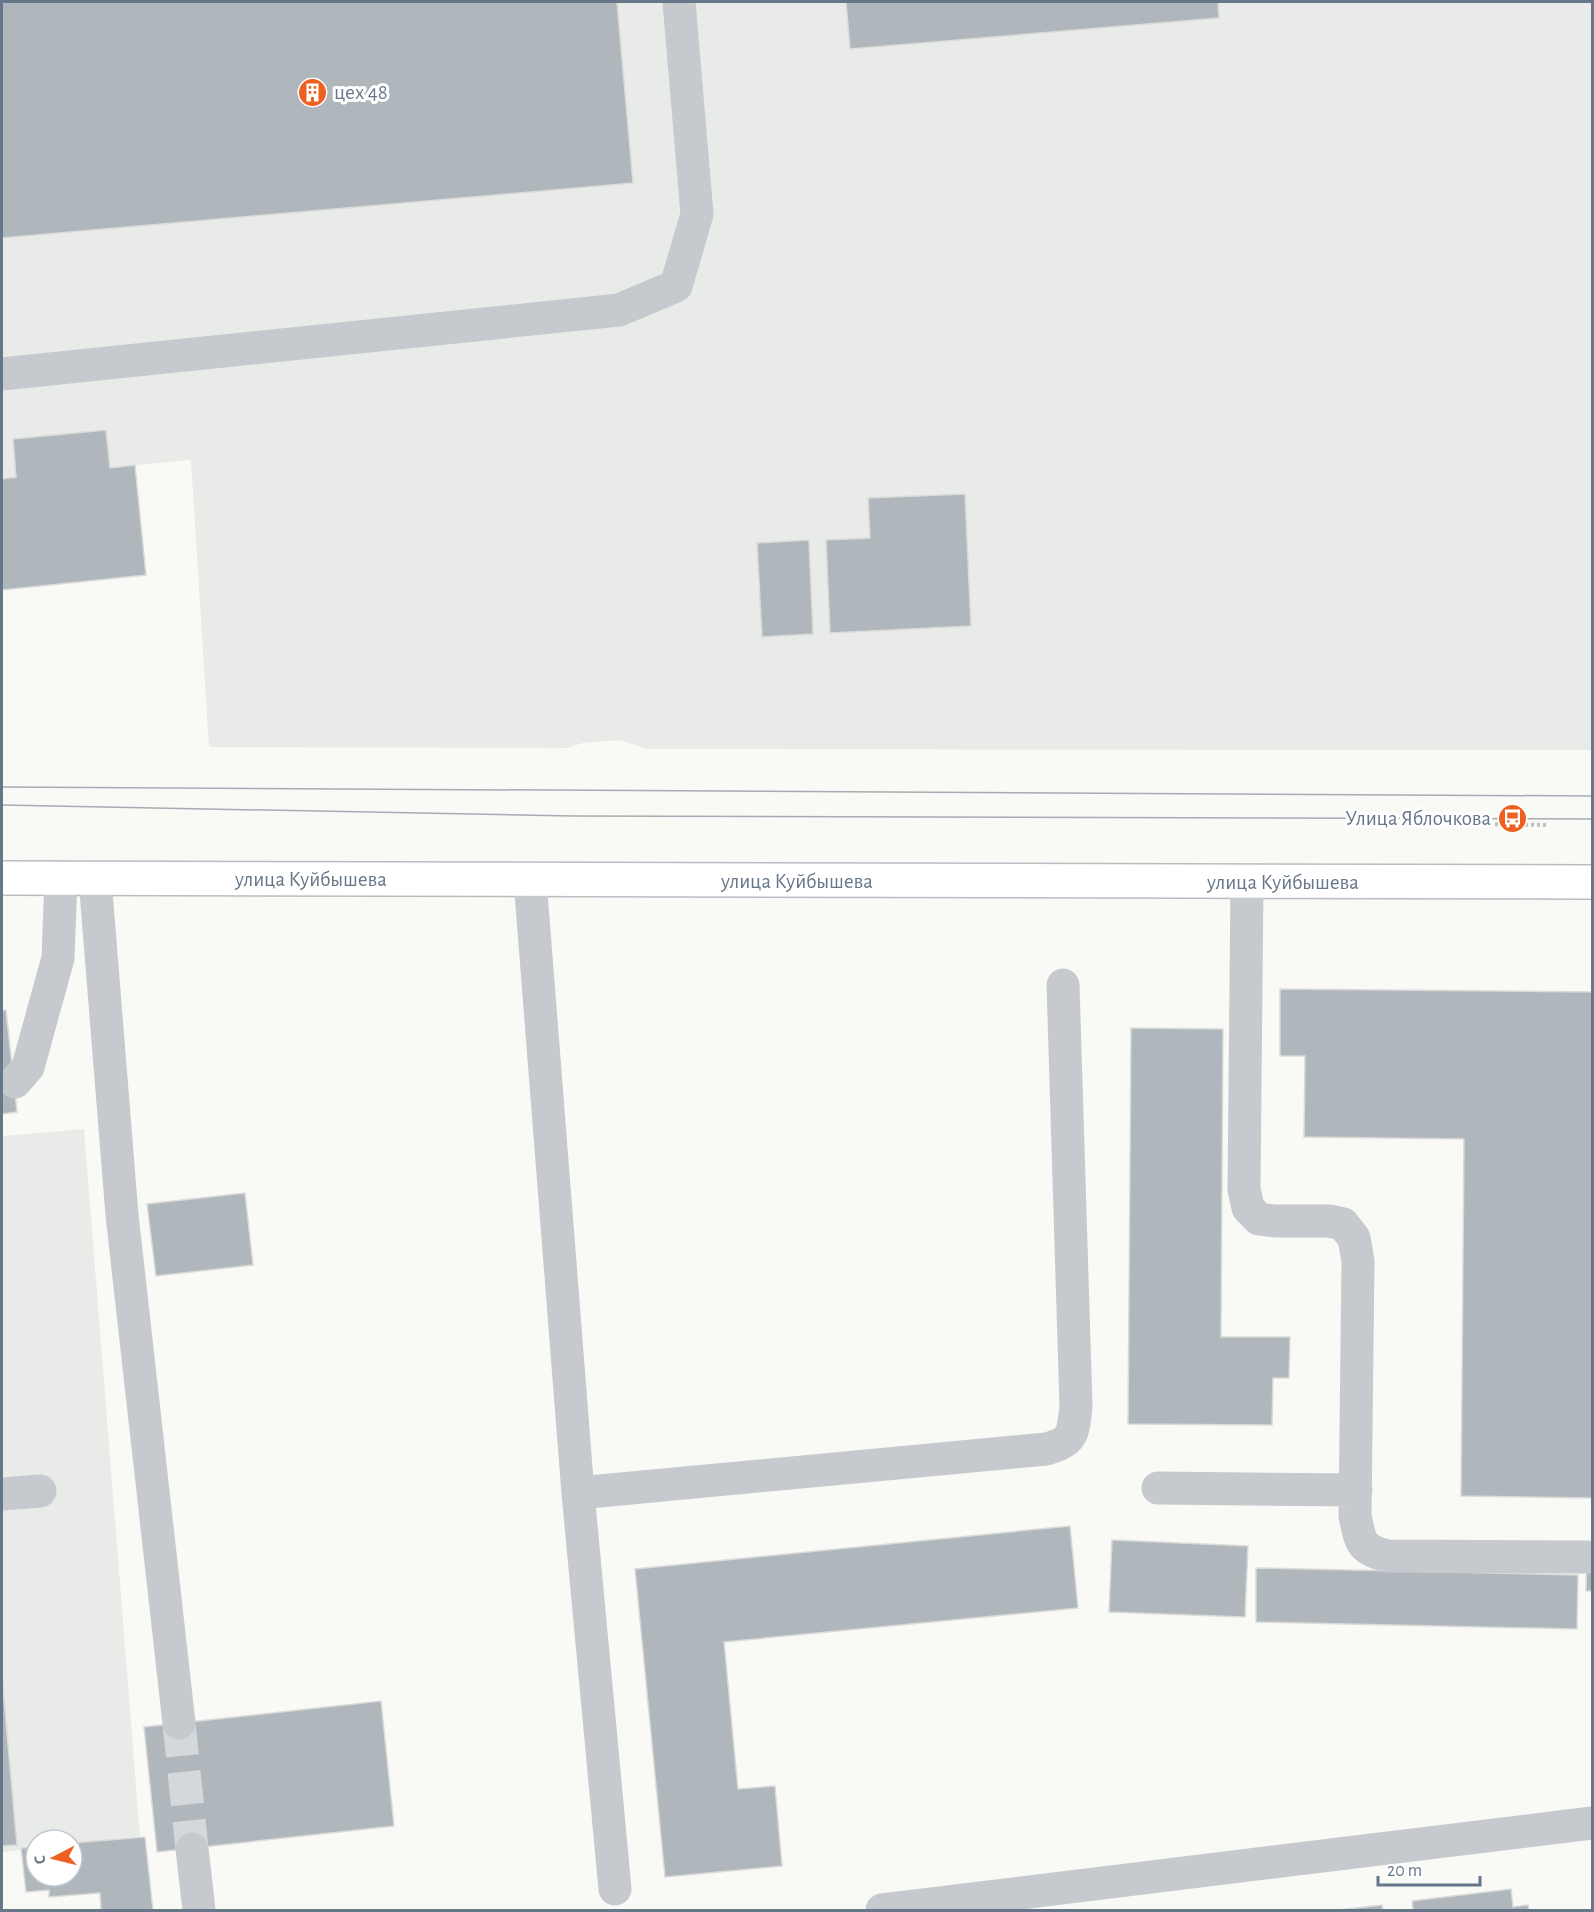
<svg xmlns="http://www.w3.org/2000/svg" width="1594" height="1912" font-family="'Alegreya Sans',sans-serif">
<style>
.built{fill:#e9ebe9}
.building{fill:#afb7bd;stroke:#dadbd8;stroke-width:1.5}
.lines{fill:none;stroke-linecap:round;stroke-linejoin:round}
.minor-tunnel{stroke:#d4d8db;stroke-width:33;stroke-dasharray:33 16;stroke-linecap:butt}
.major-casing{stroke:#b9bdc1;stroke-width:36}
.path{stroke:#bfc2c4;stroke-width:4;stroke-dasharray:3 3;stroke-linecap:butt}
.minor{stroke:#c6cace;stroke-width:33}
.major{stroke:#fff;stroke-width:33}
.tram{stroke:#a6acb3;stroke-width:1.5}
.labels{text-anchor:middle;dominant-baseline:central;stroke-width:6;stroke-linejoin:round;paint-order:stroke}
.poi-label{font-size:21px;fill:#667789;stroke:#fff;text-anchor:start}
.street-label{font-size:21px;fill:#667789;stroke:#fff}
</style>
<rect width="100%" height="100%" fill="#f9f9f6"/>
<!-- built -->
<path class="built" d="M2 2H1592V750L647 749 620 740 583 743 567 748 209 747 191 460 135 465 146 575 2 590Z
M84 1129 140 1836 72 1844V1840H36V1848L2 1852V1136Z"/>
<!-- building -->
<path class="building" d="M2 2H617L633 183 2 238Z
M846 2H1218L1219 18 850 49Z
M106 430 110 468 135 465 146 575 2 590V479L16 477 13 439Z
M965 494 971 626 830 633 826 540 870 538 868 498Z
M809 540 813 634 762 637 757 543Z
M1280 989 1592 992V1498L1461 1496 1464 1139 1304 1137 1305 1056H1280Z
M6 1010 17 1112 2 1114V1011Z
M1131 1028 1223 1029 1221 1337H1290L1289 1378H1273L1272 1425 1128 1424Z
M245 1193 253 1265 156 1276 147 1204Z
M1070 1526 1078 1608 724 1642 738 1789 775 1786 782 1866 665 1877 635 1569Z
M1112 1540 1248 1546 1245 1617 1109 1612Z
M1587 1547H1592V1591H1586Z
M1256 1568 1578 1575 1577 1629 1256 1622Z
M2 1677 17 1845 2 1846Z
M381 1701 394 1826 157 1852 144 1727Z
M145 1837 153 1910H101L100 1893 49 1897V1890L26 1892 21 1848 36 1847V1876H72V1843Z
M1511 1889 1513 1907 1528 1905 1529 1910H1413L1412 1901Z
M1382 1905 1383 1910H1338Z"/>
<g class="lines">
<!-- minor-tunnel -->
<path class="minor-tunnel" d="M179 1723 192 1849"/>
<defs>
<path id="major" d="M2 878 1592 882"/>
</defs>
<!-- major casing -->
<use href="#major" class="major-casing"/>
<!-- path -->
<path class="path" d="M1483 824 1548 825"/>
<!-- minor -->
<path class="minor" d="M2 374 619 310 676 286 697 214 679 2
M95 879 122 1215 179 1723
M530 880 578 1493 615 1889
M1247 882 1244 1189 1248 1208 1259 1219 1275 1221H1329L1343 1224 1354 1238 1358 1261 1355 1516C1361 1542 1359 1549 1388 1556L1587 1557
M15 1082 28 1067 58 958 61 879
M1158 1488 1356 1490
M578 1493 1046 1449C1074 1442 1073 1433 1076 1406L1063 985
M2 1494 40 1491
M192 1849 199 1910
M882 1910 1592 1823"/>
<!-- major -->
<use href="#major" class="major"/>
<!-- tram -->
<path class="tram" d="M2 787 1592 796
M2 805 573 816 1592 819"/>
</g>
<!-- icons -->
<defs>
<symbol id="building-disc" viewBox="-11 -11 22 22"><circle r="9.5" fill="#ee6020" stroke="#fff"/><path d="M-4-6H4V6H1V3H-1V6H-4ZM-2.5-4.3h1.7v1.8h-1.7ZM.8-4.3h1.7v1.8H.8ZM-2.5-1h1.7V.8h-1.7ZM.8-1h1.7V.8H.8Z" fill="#fff"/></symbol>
<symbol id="bus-disc" viewBox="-11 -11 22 22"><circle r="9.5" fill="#ee6020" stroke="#fff"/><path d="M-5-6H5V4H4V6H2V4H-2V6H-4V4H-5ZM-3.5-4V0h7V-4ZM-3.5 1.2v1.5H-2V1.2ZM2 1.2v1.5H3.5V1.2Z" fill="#fff"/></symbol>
</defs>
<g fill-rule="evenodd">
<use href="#building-disc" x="296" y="76" width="33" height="33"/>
<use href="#bus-disc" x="1496" y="802" width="33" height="33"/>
</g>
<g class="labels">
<!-- poi labels -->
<g class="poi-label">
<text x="334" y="92">цех 48</text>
<text x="1491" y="818" text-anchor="end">Улица Яблочкова</text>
</g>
<!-- street labels -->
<g class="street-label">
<text x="311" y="879">улица Куйбышева</text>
<text x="797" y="881">улица Куйбышева</text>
<text x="1283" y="882">улица Куйбышева</text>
</g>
</g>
<!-- border -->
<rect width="1594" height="1912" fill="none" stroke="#667789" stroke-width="6"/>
<!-- north arrow -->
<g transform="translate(54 1858) rotate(263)"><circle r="28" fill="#ffffff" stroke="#c2c9d0" stroke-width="1.5"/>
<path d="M0-4.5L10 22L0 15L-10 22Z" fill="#ee6020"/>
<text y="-9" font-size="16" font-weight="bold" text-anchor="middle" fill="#667789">С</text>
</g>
<!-- scale -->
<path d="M1378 1876v9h102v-9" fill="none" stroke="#667789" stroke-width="3"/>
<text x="1387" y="1876" font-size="18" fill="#667789" stroke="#ffffff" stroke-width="4.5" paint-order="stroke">20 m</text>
</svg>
